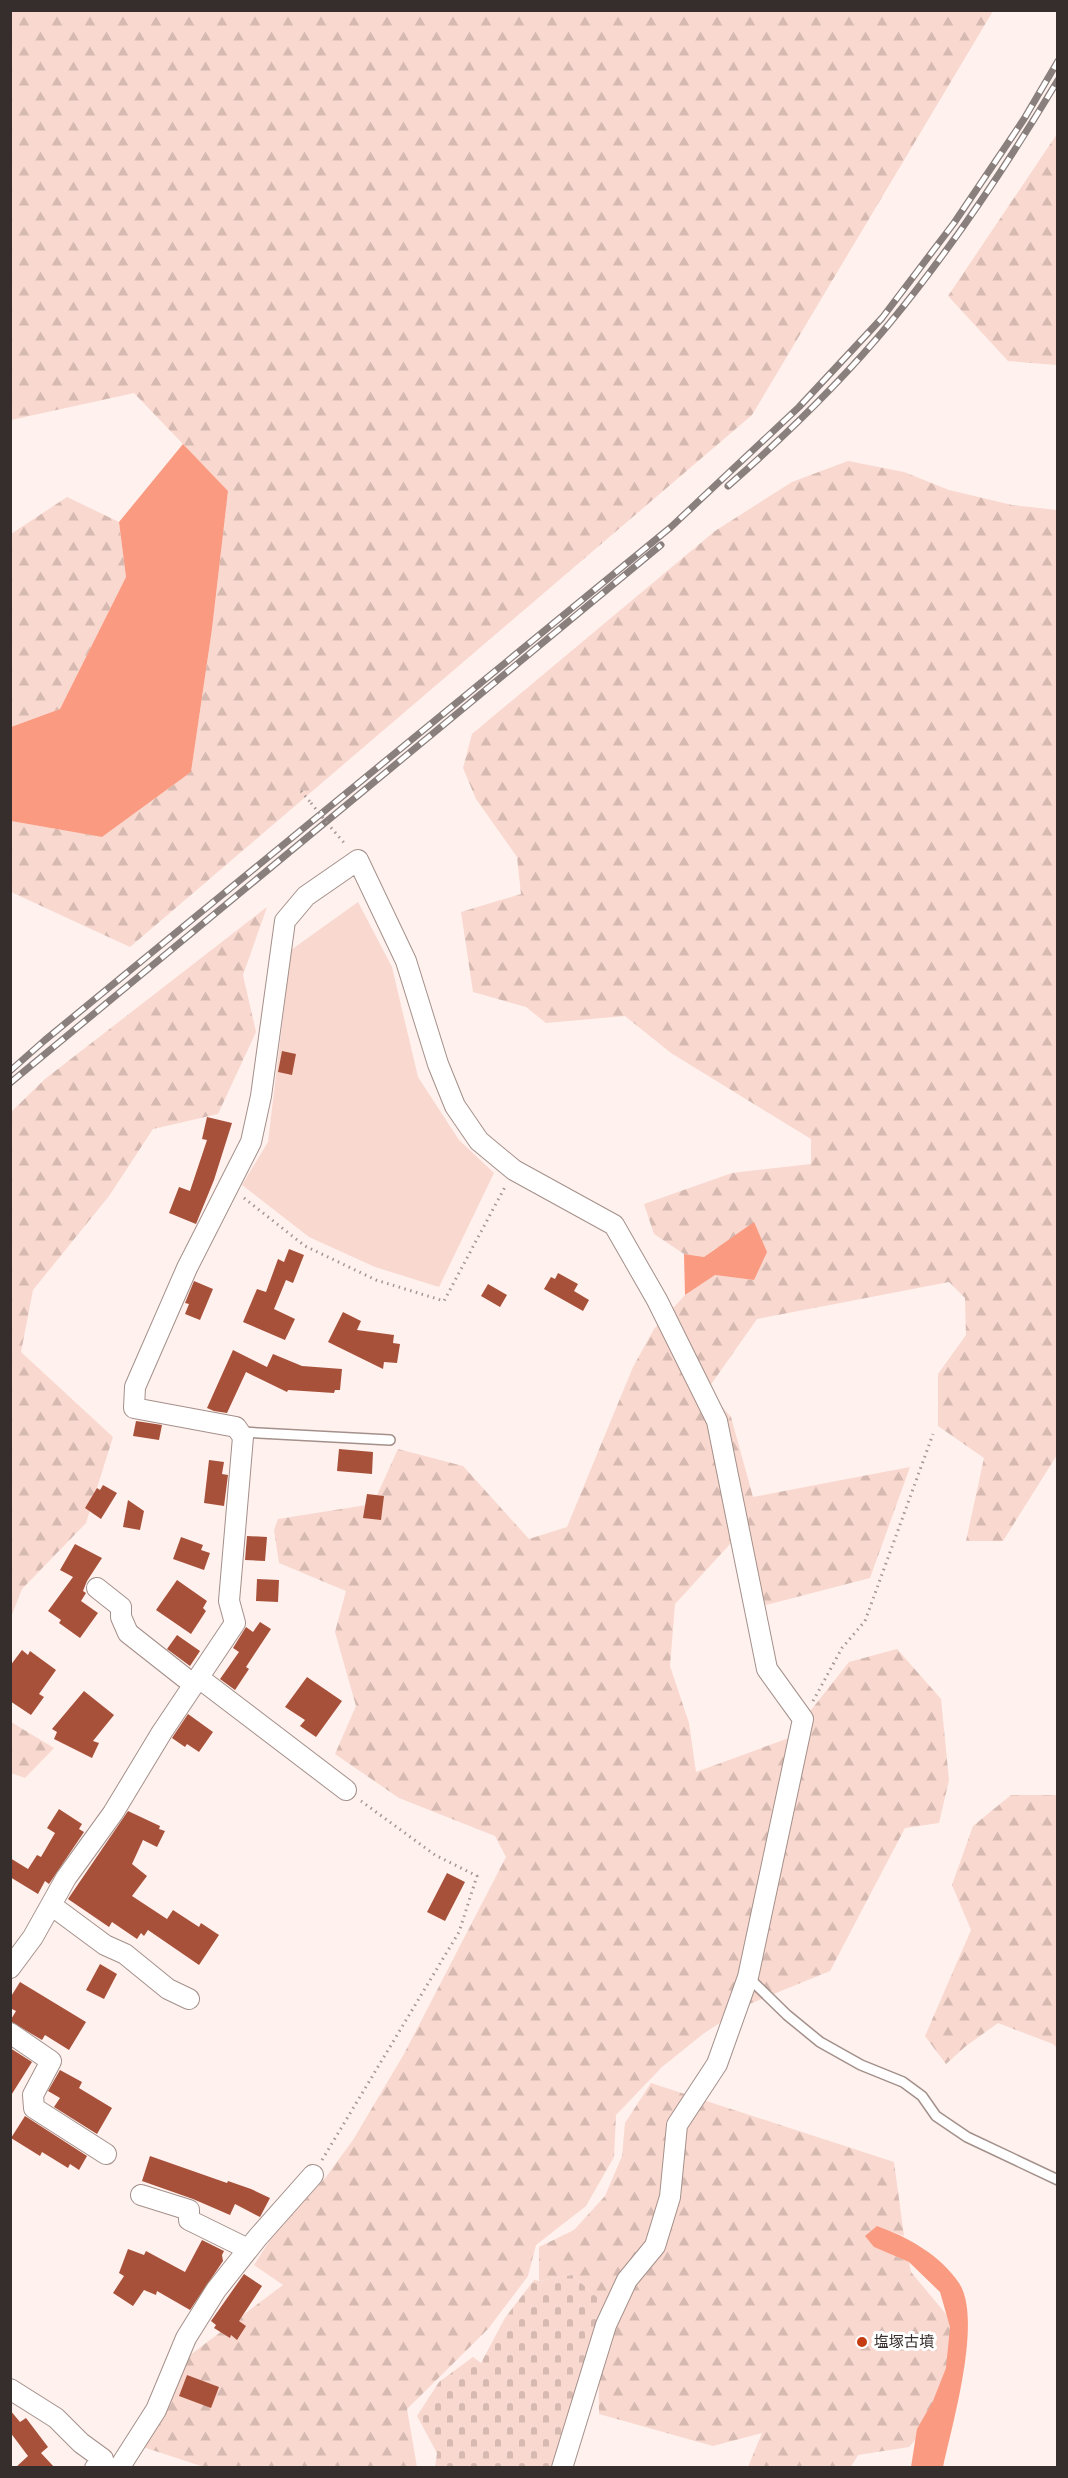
<svg xmlns="http://www.w3.org/2000/svg" width="1068" height="2478" font-family="Signika,'Noto Sans JP',sans-serif">
<style>
.forest{fill:url(#forest-firs)}
.cemetery{fill:url(#cemetery-stones)}
.garden{fill:#f9d8cf}
.water{fill:#f99a81}
.building{fill:#a8513a}
.lines{fill:none;stroke-linecap:round;stroke-linejoin:round}
.service-casing{stroke:#a4908a;stroke-width:12}
.minor-casing{stroke:#a4908a;stroke-width:22}
.path{stroke:#a39896;stroke-width:3;stroke-dasharray:1.5 4.5;stroke-linecap:butt}
.service{stroke:#fff;stroke-width:9}
.minor{stroke:#fff;stroke-width:20}
.rail-casing{stroke:#897f7c;stroke-width:7}
.rail{stroke:#fff;stroke-width:4.5;stroke-dasharray:14;stroke-linecap:butt}
.path-bridge{stroke:#a39896;stroke-width:3;stroke-dasharray:1.5 4.5;stroke-linecap:butt}
.poi-dot{fill:#c53c12;stroke:#fff;stroke-width:2}
.labels{text-anchor:middle;dominant-baseline:central;stroke-width:6;stroke-linejoin:round;paint-order:stroke}
.poi-label{font-size:15px;fill:#362e2c;stroke:#fff;text-anchor:start}
</style>
<defs>
<pattern id="forest-firs" width="22" height="20" patternUnits="userSpaceOnUse" patternTransform="scale(1.5)"><rect width="22" height="20" fill="#f9d8cf"/><path d="M5 1l3.5 6h-7zM16 11l3.5 6h-7z" fill="#d6bab2"/></pattern>
<pattern id="cemetery-stones" width="16" height="16" patternUnits="userSpaceOnUse" patternTransform="scale(1.5)"><rect width="16" height="16" fill="#f9d8cf"/><path d="M2 7V4a2 2 0 0 1 4 0v3zM10 15v-3a2 2 0 0 1 4 0v3z" fill="#d6bab2"/></pattern>
</defs>
<rect width="100%" height="100%" fill="#fff1ee"/>
<!-- forest -->
<path class="forest" d="M11 11H993L752 415 130 947 11 892V821L102 837 191 772 212 629 228 491 134 393 11 420Z
M1057 134V365L1008 361 948 296Z
M848 461 904 472 949 490 1012 505 1057 510V1455L1003 1541H966L984 1458 938 1426V1374L966 1335 965 1298 949 1282 757 1319 707 1390 731 1417 753 1497 910 1467 870 1578 766 1605 731 1543 675 1604 670 1666 689 1723 696 1772 789 1738 849 1662 897 1649 941 1699 949 1780 939 1823 905 1828 830 1971 747 2005 703 2034 662 2067 616 2115 614 2157 586 2206 536 2245 528 2276 488 2329 407 2409 417 2467H204L143 2447 165 2374 283 2285 254 2265 272 2237 326 2177 353 2140 404 2054 506 1857 495 1836 399 1798 335 1754 356 1706 335 1632 346 1591 279 1563 274 1530 278 1519 373 1504 398 1449 463 1466 529 1539 567 1527 633 1367 654 1329 685 1295 715 1275 754 1280 717 1247 704 1257 684 1254 654 1234 644 1204 732 1173 811 1164V1139L671 1053 625 1016 546 1023 526 1007 473 992 461 912 521 894 517 857 476 799 463 768 472 734 715 531 792 482Z
M67 497 119 522 126 577 60 709 11 727V534Z
M267 907 243 975 256 1032 218 1114 153 1129 109 1196 33 1290 21 1352 113 1437 86 1523 22 1589 11 1617V1112L45 1079Z
M11 1722 54 1748 25 1778 11 1773Z
M1011 1795H1057V2048L1053 2044 998 2023 966 2046 946 2064 925 2036 971 1930 952 1885 973 1826Z
M651 2083 894 2162 904 2236 877 2226 874 2247 909 2262 911 2272 955 2325 954 2394 909 2447 858 2455 851 2467H748L762 2433 713 2446 599 2414 598 2298 572 2275 539 2281V2247L574 2230 605 2196 622 2156 625 2123Z"/>
<!-- cemetery -->
<path class="cemetery" d="M572 2275 598 2298 599 2339 563 2467H435L437 2453 417 2416 439 2382 473 2357 481 2363 505 2318 534 2280 539 2281Z"/>
<!-- garden -->
<path class="garden" d="M358 902 392 967 418 1077 459 1140 494 1173 439 1287 375 1267 309 1237 242 1185 268 1142 291 950Z"/>
<!-- water -->
<path class="water" d="M183 444 228 491 212 629 191 772 102 837 11 821V727L60 709 126 577 119 522Z
M754 1222 767 1252 754 1280 715 1275 685 1295 684 1254 704 1257Z
M877 2226C908 2237 940 2255 959 2283 983 2319 952 2425 943 2467H911L917 2429 933 2401 946 2368 950 2327 940 2292 909 2262 874 2247 865 2236Z"/>
<!-- building -->
<path class="building" d="M282 1051 296 1054 292 1075 278 1072Z
M207 1117 232 1123 214 1180 196 1224 169 1213 179 1187 190 1191 207 1140 202 1139Z
M289 1249 304 1255 293 1283 286 1280 274 1309 295 1319 285 1340 243 1322 257 1289 266 1292 278 1259 284 1262Z
M558 1273 578 1284 574 1291 589 1300 583 1311 544 1289 551 1277 555 1279Z
M194 1281 213 1289 200 1320 185 1314 189 1304 185 1303Z
M488 1284 507 1295 500 1307 481 1296Z
M343 1312 361 1321 357 1330 394 1335 393 1343 400 1344 397 1363 384 1362 383 1369 328 1342Z
M233 1350 267 1367 273 1354 302 1366 342 1369 340 1390H335L334 1393 288 1390 287 1392 246 1372 227 1413 214 1411 207 1408Z
M136 1421 162 1425 159 1440 133 1436Z
M339 1449 373 1452 372 1474 337 1471Z
M209 1460 224 1462 222 1474 228 1475 224 1506 204 1503Z
M103 1485 117 1493 101 1519 85 1508 97 1488 100 1490Z
M367 1494 384 1496 381 1520 363 1518Z
M128 1500 144 1511 140 1530 123 1527Z
M247 1536 267 1537 265 1561 245 1560Z
M181 1537 203 1545 201 1550 210 1553 204 1570 173 1559Z
M75 1544 102 1558 87 1581 83 1591 86 1593 81 1601 98 1613 80 1638 59 1623 61 1620 48 1611 73 1577 60 1570Z
M257 1579 279 1580 278 1602 256 1601Z
M177 1580 207 1601 203 1608 206 1611 191 1634 156 1610Z
M260 1622 271 1629 246 1667 249 1669 235 1690 220 1679 239 1652 233 1648 246 1627 253 1632Z
M177 1635 200 1651 190 1666 167 1649Z
M22 1650 28 1655 30 1651 56 1670 39 1694 44 1697 31 1715 10 1701V1666Z
M307 1677 342 1701 316 1737 300 1726 305 1720 285 1707Z
M84 1691 114 1715 93 1741 99 1743 92 1758 54 1739 57 1732 52 1729Z
M188 1714 213 1732 199 1752 187 1744 185 1747 172 1738Z
M59 1809 82 1824 79 1829 84 1832 49 1884 45 1881 38 1894 10 1877V1858L28 1869 37 1855 41 1857 55 1833 47 1828Z
M128 1811 160 1826 159 1829 165 1831 157 1847 143 1840 132 1864 147 1876 132 1896 167 1919 173 1910 199 1927 201 1923 219 1935 199 1965 148 1930 144 1936 141 1933 137 1939 112 1922 109 1927 68 1899Z
M447 1873 465 1882 445 1921 427 1912Z
M100 1964 117 1974 104 1999 86 1990Z
M20 1982 86 2022 69 2050 45 2035 42 2040 10 2021 16 2011 10 2008V1998Z
M10 2048 32 2062 10 2097Z
M60 2070 82 2082 79 2088 112 2108 97 2134 54 2107 60 2098 48 2091Z
M25 2116 87 2156 79 2170 70 2164 68 2168 42 2152 40 2156 11 2138Z
M150 2156 227 2183 228 2181 251 2189 270 2198 260 2217 235 2204 230 2215 193 2199 142 2181Z
M202 2240 224 2251 222 2255 223 2261 190 2310 157 2291 156 2295 144 2290 133 2306 113 2293 124 2276 119 2273 128 2249 144 2255 146 2251 185 2272Z
M244 2274 262 2286 239 2321 246 2326 237 2340 231 2335 230 2338 214 2328 216 2325 211 2321Z
M187 2375 219 2387 211 2408 179 2396Z
M10 2410 20 2422 26 2418 48 2447 41 2453 55 2468H15L28 2456 10 2432Z"/>
<g class="lines">
<defs>
<path id="service" d="M242 1432 390 1440
M748 1977 787 2015 820 2042 861 2065 903 2082 922 2096 936 2116 967 2137 1058 2180"/>
<path id="minor" d="M97 1588 121 1607V1617L128 1633 194 1685
M199 1678 346 1790
M51 1905 105 1945 125 1954 168 1989 189 1999
M10 1968 33 1937 66 1878 113 1813 162 1732 235 1623 229 1601 243 1437 236 1427 134 1408 135 1387 187 1268 251 1142 261 1096 285 921 306 896 358 860 406 961 438 1064 455 1106 479 1141 514 1170 614 1225 657 1300 717 1421 767 1669 803 1719 748 1977 717 2064 677 2125 670 2197 655 2246 627 2280 606 2325 562 2468
M10 2033 51 2061 33 2095 34 2108 106 2154
M141 2195 189 2210V2220L248 2249
M10 2389 56 2418 81 2443 103 2459 95 2468
M119 2468 156 2410 186 2338 216 2290 258 2237 313 2175"/>
</defs>
<!-- service casing -->
<use href="#service" class="service-casing"/>
<!-- minor casing -->
<use href="#minor" class="minor-casing"/>
<!-- path -->
<path class="path" d="M301 791 311 803
M327 823 346 845
M244 1198 305 1246 376 1280 444 1301 506 1185
M813 1701 842 1648 865 1621 933 1434
M322 2160 459 1932 477 1876 435 1855 361 1801"/>
<!-- service -->
<use href="#service" class="service"/>
<!-- minor -->
<use href="#minor" class="minor"/>
<defs>
<path id="rail" d="M728 486C785 436 841 382 889 324 952 248 1007 165 1058 80
M10 1071 45 1040 671 527 799 407 882 318 954 223 1024 119 1058 61
M10 1083 661 545"/>
</defs>
<!-- rail casing -->
<use href="#rail" class="rail-casing"/>
<!-- rail -->
<use href="#rail" class="rail"/>
<!-- path-bridge -->
<path class="path-bridge" d="M311 803 327 823"/>
</g>
<!-- markers -->
<circle class="poi-dot" cx="862" cy="2342" r="6"/>
<g class="labels">
<!-- poi labels -->
<g class="poi-label">
<text x="874" y="2342">塩塚古墳</text>
</g>
</g>
<!-- border -->
<rect width="1068" height="2478" fill="none" stroke="#362e2c" stroke-width="24"/>
</svg>
